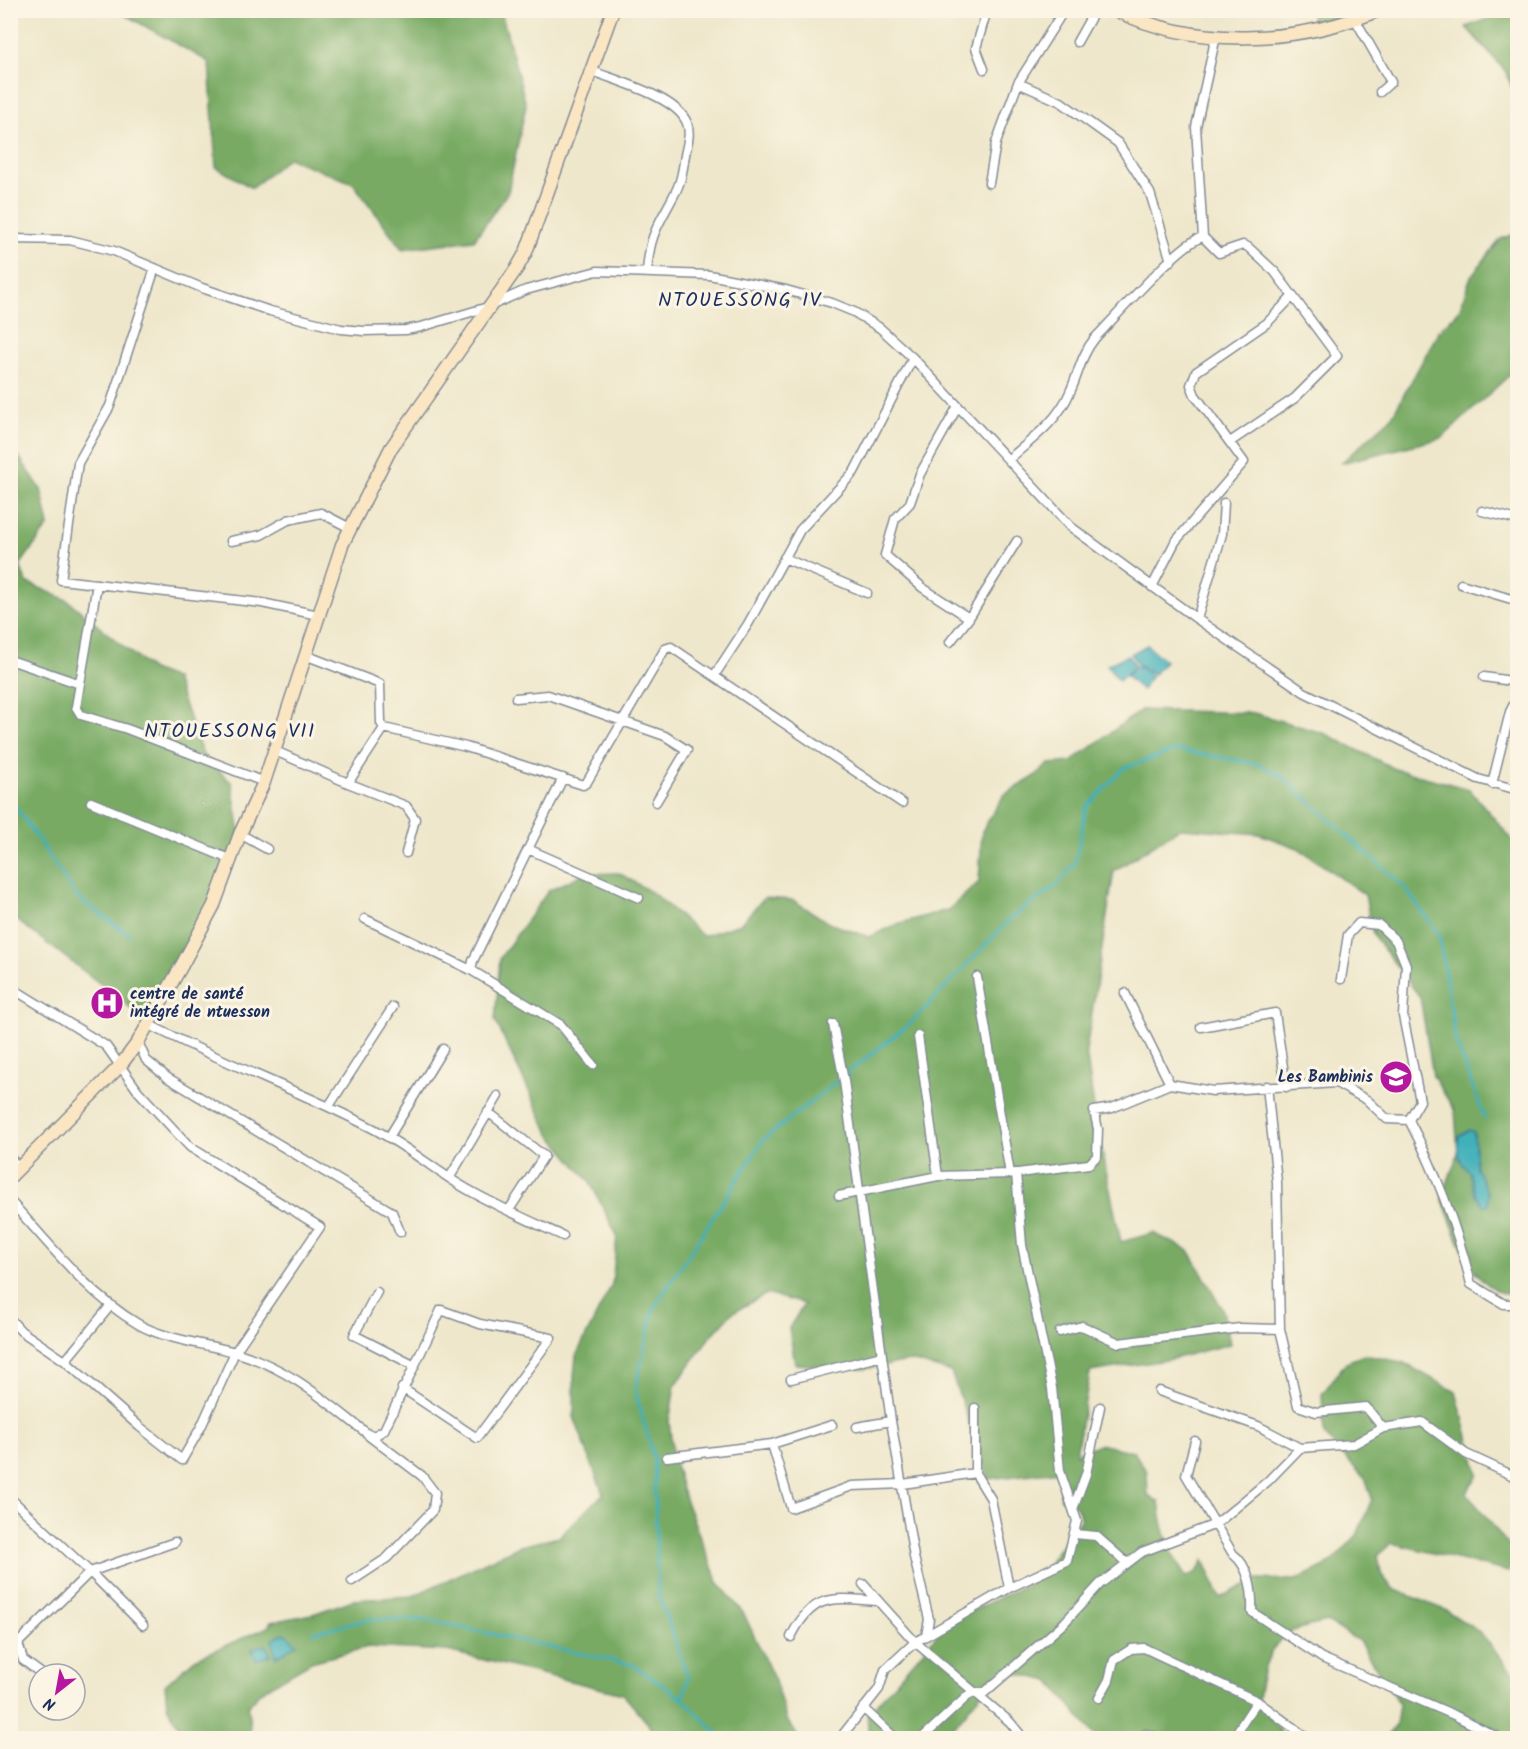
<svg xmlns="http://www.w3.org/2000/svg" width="1528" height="1749" font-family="Kalam,sans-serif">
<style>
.forest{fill:#78aa64;stroke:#4a6c61;stroke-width:1.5}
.water{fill:#40b0b9;stroke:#2e708c;stroke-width:1.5}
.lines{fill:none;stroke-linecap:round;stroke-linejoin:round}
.stream{stroke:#40b0b9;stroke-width:3}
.street-casing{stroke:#848b94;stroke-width:11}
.secondary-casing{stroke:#848b94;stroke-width:15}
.street{stroke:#fff;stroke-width:8}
.secondary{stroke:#fbe6c4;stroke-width:12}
.labels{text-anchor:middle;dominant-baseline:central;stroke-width:6;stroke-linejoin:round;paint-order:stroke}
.poi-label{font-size:16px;font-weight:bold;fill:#1b2f5e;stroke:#fcf5e5;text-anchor:start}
.quarter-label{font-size:20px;letter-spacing:1.5px;fill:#1b2f5e;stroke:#fcf5e5}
</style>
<rect width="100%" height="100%" fill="#fcf5e5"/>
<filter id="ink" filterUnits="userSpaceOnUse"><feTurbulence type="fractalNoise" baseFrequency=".0167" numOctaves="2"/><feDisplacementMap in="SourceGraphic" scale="12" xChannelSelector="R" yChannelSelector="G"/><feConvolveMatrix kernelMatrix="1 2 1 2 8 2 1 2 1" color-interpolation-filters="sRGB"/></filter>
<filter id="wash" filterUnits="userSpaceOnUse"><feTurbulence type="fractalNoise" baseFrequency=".008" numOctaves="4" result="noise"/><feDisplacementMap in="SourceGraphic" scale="24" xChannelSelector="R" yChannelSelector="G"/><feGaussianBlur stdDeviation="1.35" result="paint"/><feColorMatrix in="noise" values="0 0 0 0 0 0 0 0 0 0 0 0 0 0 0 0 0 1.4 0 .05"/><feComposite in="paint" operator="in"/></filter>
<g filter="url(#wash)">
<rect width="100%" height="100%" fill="#eee7cb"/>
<!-- forest -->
<path class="forest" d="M118 11H501L526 105 508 192 474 240 402 249 353 183 288 158 252 188 216 167 209 62Z
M1311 11H1381L1313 28Z
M1509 11H1517V101L1506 72 1466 27Z
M1517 233V368L1442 438 1341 463 1391 418 1439 331 1459 311 1471 276 1501 239Z
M10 444 41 489 49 525 20 565 26 582 67 600 152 670 175 679 203 755 232 783 240 834 232 860 148 1024 119 998 11 916Z
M1141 710 1254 713 1326 734 1395 769 1469 789 1517 845 1518 1293 1513 1296C1469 1288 1457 1235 1442 1198L1458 1153 1455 1111 1433 1076 1420 997 1373 935 1365 895 1298 848 1259 834 1180 828 1114 871 1086 1051 1097 1128 1121 1242 1153 1233 1189 1250 1223 1310 1230 1344 1172 1359 1090 1372 1076 1454 1099 1444 1134 1452 1147 1472 1148 1495 1159 1502C1162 1530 1170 1554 1186 1577L1197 1572 1204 1560 1220 1598 1257 1579 1296 1580 1331 1563 1357 1535 1372 1499 1366 1480 1324 1435 1322 1394 1346 1362 1364 1355 1402 1362 1456 1392 1478 1474 1467 1493 1517 1556 1508 1572 1392 1543 1378 1555 1381 1574 1393 1589 1447 1611 1481 1633 1517 1678V1738H1386L1396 1724 1399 1704 1359 1641 1327 1622C1316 1625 1299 1627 1289 1633 1268 1645 1260 1678 1258 1701L1282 1734 1291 1738H1097L1050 1681 1000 1670 945 1738H869L867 1715 947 1623 1042 1577 1053 1557 1082 1518 1076 1506 1061 1499 1059 1471 989 1479 951 1372 911 1361 863 1369 795 1364 789 1328 804 1304 766 1294 732 1313 706 1342 675 1386 669 1422 674 1461 685 1499 718 1582 744 1614 775 1681 786 1719 799 1738H652L649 1725 623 1694 447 1651 368 1647 311 1662 260 1692 248 1706 251 1738H186L167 1706 165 1685 195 1659 268 1627 271 1622 313 1614 353 1600 413 1596 520 1546 559 1537 603 1494 574 1417V1376L576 1356 612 1284 617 1236 590 1182 549 1133 495 1020 500 958 548 891 583 874 619 873 653 893 703 936 740 924 764 898 793 900 829 923 869 937 900 923 948 910 979 882 982 831 1004 795 1034 777 1049 764 1071 762Z"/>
<!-- water -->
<path class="water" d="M1147 645 1165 661 1154 674 1137 664 1131 654Z
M1128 655 1135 666 1119 681 1107 665Z
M1138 666 1152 676 1142 690 1126 676Z
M1469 1130 1474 1132 1476 1167 1488 1194V1205H1483L1475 1195 1469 1171C1459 1163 1455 1148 1459 1136Z
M285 1633 297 1644 276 1657 272 1640Z
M266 1645 271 1655 256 1660 252 1648Z"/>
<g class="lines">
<!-- stream -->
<path class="stream" d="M10 798 77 897 129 935
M314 1632 371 1619 427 1620 633 1665 683 1699 722 1738
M683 1699 688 1677 658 1594 654 1459 635 1390 654 1308 763 1140 913 1021 1011 918 1056 886 1075 863 1086 808 1124 768 1176 750 1259 764 1283 777 1405 888 1439 935 1456 1043 1485 1118"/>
</g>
</g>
<g filter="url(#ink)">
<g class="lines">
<defs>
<path id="street" d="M1355 19 1391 82 1380 92
M1077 42 1095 10
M984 69 976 48 987 10
M592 71C617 81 677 97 687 123 691 134 687 145 685 155 683 169 681 183 674 195 657 228 650 233 647 272
M1018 83 1061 102 1118 143 1150 193 1171 261
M989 183 996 143 1018 83 1064 10
M1203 237 1219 253 1243 245 1248 247 1275 272 1337 356 1295 398 1230 442
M10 239 70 240 114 251 202 288 270 311 341 329 364 331 406 330 421 327 488 307 526 290 597 271 709 275 786 290 832 303 854 312 880 328 913 358 1071 527 1197 619 1304 692 1478 779 1518 790
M155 268 110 406 78 463 61 580 262 603 318 615
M958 406 920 474 910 503 895 519 885 555 923 588 969 618
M1008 460C1031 440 1058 421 1070 392 1079 373 1081 355 1095 338 1115 318 1181 241 1203 237L1196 127 1216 36
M1482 511 1518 520
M231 541 261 535 288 520 321 513 352 529
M784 558 867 593
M97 584 76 707 81 715 127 729 264 782
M1461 584 1518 601
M1152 587 1175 542 1244 462 1195 395 1191 385 1196 372 1267 323 1291 298
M1197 619 1222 534 1224 503
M950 642 969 618 1017 541
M305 655 380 684 381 723 384 728 466 747 583 785 587 782 665 649 671 647 902 803
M13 661 80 684
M714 676 748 624 800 530 854 472 913 358
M1484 677 1518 682
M516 698 548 695 665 736 687 750 656 802
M273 750 348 783 384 728
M563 778 473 961 471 970 561 1025 593 1065
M348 783 406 806 415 819 406 853
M1492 784 1510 712 1518 696
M91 802 232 860
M240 834 267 849
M528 849 639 898
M365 919 471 970
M977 977 1010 1174
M10 987 106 1046 138 1091 190 1147 320 1227 235 1352 201 1427 182 1460 140 1427 65 1361 21 1331 10 1319
M1125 993 1170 1084
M148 1024C220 1062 296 1089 368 1126 401 1142 429 1166 460 1185 493 1205 528 1220 563 1236
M833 1024 844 1081 891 1421
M1201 1027 1275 1013 1286 1087
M918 1036 938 1176
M138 1042 146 1060 168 1078 392 1212 400 1232
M1267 1086 1277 1182 1280 1329 1298 1406 1316 1412 1366 1407 1383 1428
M329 1106 393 1007
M488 1112 544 1156 509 1210
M1409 1120C1436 1172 1457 1227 1471 1284L1504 1304H1518
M389 1137 443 1049
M10 1158 20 1168
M450 1177 498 1096
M839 1196 938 1176 1010 1174 1089 1164 1097 1156 1098 1129 1094 1111 1112 1108 1170 1084 1213 1091 1336 1083 1367 1100 1387 1119 1409 1120 1420 1101 1403 1016 1406 965 1396 941 1379 925 1359 923 1348 935 1341 979
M10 1201C51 1245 86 1293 138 1324 163 1339 206 1344 235 1352 291 1369 324 1400 369 1435H376L384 1430 441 1310 480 1324 551 1338 477 1438 402 1388
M377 1292 354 1335 413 1365
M1060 1332 1082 1326 1119 1343 1240 1328 1280 1329
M65 1361 111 1305
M791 1379 882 1356
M1159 1391 1258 1426 1300 1448
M975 1408V1473L991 1499 1009 1588
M1195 1441 1186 1475 1233 1554C1249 1566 1253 1591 1252 1612L1322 1658 1454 1715 1499 1738
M772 1444 791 1508 852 1486 903 1484 975 1473
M667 1457 772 1444 832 1425
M10 1498 90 1572 10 1651
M1073 1509 1086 1474 1100 1407
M1075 1534 1096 1536 1127 1563
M90 1572 175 1542
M90 1572 143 1625
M352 1581 387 1558 433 1510 435 1493 422 1476 369 1436
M863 1584 915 1642 1010 1722 1023 1738
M926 1636 1009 1588 1067 1561 1077 1521 1060 1471 1052 1388 1022 1245 1016 1173
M10 1637 18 1643 23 1660 42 1674
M791 1637C813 1592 834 1598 878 1601
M1099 1698 1109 1680 1114 1660 1131 1649 1144 1648 1257 1701 1307 1738
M863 1708 895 1738
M1146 1734 1159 1738
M841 1737 879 1689 885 1670 915 1642 926 1636 929 1619 914 1557 891 1421 857 1427
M922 1738 972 1692 984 1693 1064 1623 1100 1584 1142 1552 1216 1524 1268 1481 1300 1448 1354 1444 1383 1428 1422 1422 1466 1454 1518 1478
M1233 1738 1257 1701"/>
<path id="secondary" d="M1115 10C1195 49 1298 44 1379 10
M10 1177 120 1066 138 1042 182 965 214 905 240 834 264 782 342 545 391 448 517 268 526 252 613 10"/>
</defs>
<!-- street casing -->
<use href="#street" class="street-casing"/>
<!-- secondary casing -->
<use href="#secondary" class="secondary-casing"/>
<!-- street -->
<use href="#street" class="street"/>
<!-- secondary -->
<use href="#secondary" class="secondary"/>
</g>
</g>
<!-- icons -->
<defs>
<symbol id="hospital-disc" viewBox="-11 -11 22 22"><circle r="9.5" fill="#b5179e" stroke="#fcf5e5"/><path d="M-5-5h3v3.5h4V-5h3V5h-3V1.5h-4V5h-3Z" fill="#fff"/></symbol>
<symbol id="school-disc" viewBox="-11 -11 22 22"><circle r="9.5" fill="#b5179e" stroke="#fcf5e5"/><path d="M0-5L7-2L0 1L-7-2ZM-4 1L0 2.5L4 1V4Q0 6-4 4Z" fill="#fff"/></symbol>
</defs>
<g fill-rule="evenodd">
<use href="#hospital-disc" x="88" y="984" width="38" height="38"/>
<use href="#school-disc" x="1377" y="1058" width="38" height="38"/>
</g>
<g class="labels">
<!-- poi labels -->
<g class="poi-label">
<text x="130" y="994">centre de santé<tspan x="130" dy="18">intégré de ntuesson</tspan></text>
<text x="1373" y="1077" text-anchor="end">Les Bambinis</text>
</g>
<!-- quarter labels -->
<g class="quarter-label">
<text x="740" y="301">NTOUESSONG IV</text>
<text x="230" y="732">NTOUESSONG VII</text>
</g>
</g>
<!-- margin -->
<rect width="1528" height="1749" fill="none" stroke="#fcf5e5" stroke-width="36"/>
<!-- north arrow -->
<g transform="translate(57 1692) rotate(211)"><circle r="28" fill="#fcf5e5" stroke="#a2a6af" stroke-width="1.5"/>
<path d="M0-4.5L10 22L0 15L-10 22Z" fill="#b5179e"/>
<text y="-9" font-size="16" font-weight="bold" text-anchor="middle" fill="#1b2f5e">N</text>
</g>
</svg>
